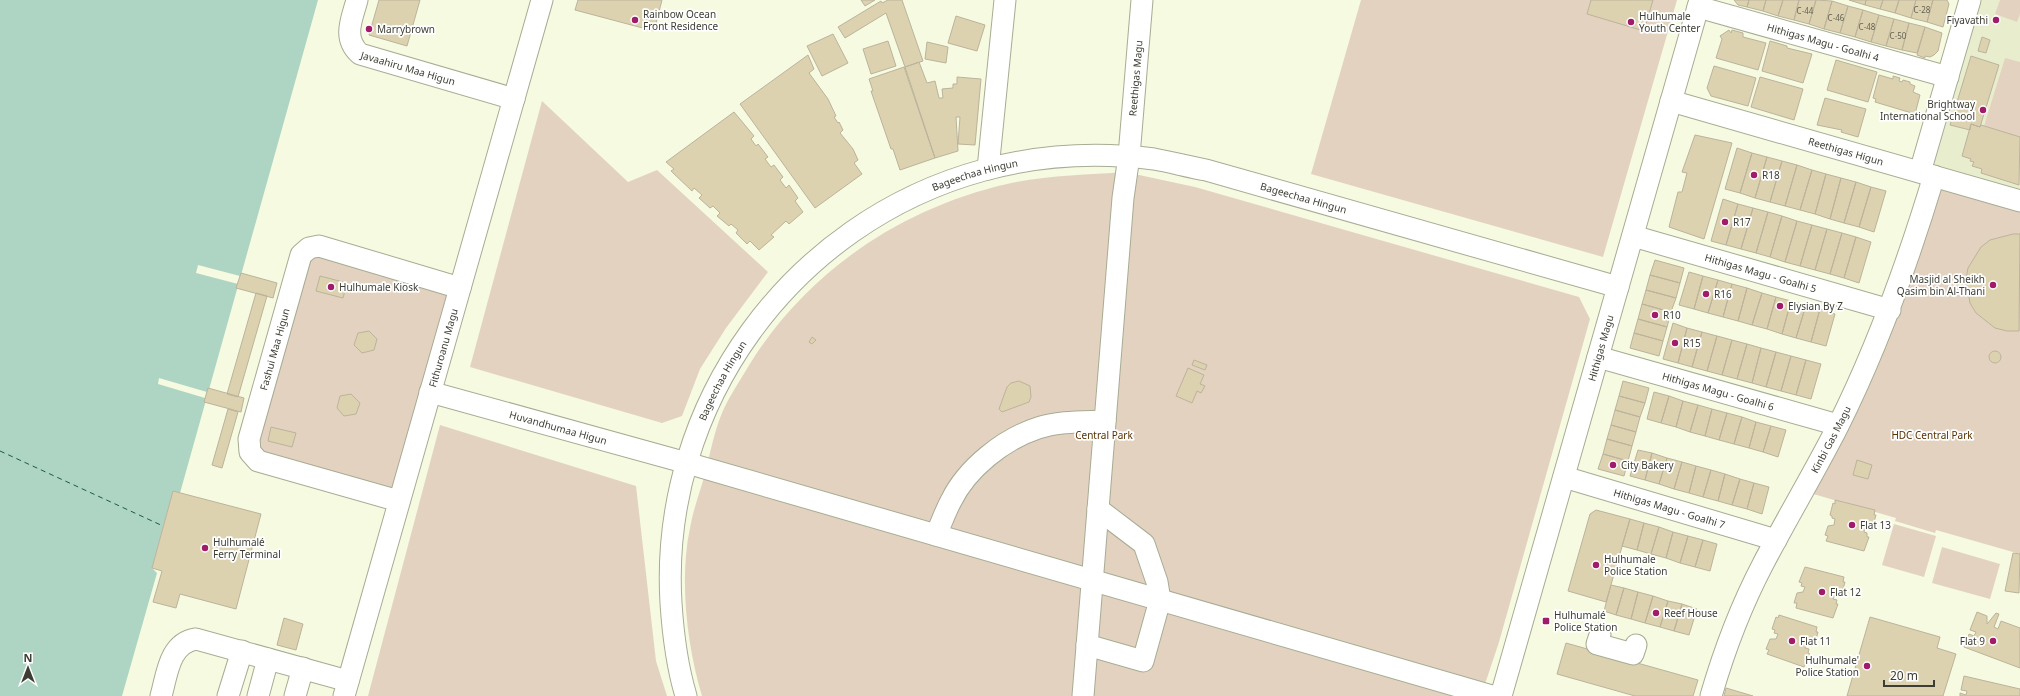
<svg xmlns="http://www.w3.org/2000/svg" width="2020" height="696" font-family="'Noto Sans',sans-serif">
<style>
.built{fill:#e8eecd}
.green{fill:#e4d2c1}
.water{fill:#aed4c4}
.pier{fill:#f5fae0}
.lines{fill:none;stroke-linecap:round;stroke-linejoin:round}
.ferry{stroke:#195d46;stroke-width:1;stroke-dasharray:5 4;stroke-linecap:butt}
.building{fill:#ddd2b0;stroke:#bbb39b}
.minor-casing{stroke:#a7ac94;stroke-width:23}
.minor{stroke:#fff;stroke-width:21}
.poi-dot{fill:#a01c6a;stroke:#fff;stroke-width:1.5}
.labels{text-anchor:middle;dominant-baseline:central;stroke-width:3.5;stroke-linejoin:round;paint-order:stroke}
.number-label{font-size:8px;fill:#646353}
.poi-label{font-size:10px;fill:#3c3e34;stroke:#fff;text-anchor:start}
.street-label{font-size:10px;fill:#3c3e34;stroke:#fff}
.park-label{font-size:10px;fill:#563203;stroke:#fff}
</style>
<rect width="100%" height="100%" fill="#f5fae0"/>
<!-- built -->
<path class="built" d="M1979 0H2020V190L1930 166Z"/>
<!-- green -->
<path class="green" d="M1361 0H1677L1603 257 1311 174Z
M2000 0H2020V14L2017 22 1995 14Z
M2005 58 2020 62V137L1984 126Z
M542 101 628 182 657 170 768 272 726 328 700 369 682 416 662 423 470 367Z
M1125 172 1195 187 1579 297 1590 319 1499 642 1481 696H702C687 646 679 579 690 528 693 510 700 492 705 474 710 454 714 432 722 413 728 399 737 385 745 372 802 275 898 209 1007 184 1046 175 1086 175 1125 172Z
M1934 176 2020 201V554L1936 530 1935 533 1895 521 1896 518 1803 491Z
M305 250 460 288 399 501 258 461 249 439Z
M440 425 636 486 656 661 667 696H368Z
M1894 524 1936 536 1924 577 1882 565Z
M1942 547 2000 564 1990 599 1932 583Z"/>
<!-- water -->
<path class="water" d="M0 0H318L180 493 173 491 152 568 157 573 122 696H0Z"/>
<!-- pier -->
<path class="pier" d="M198 265 240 276 238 284 196 273Z
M159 378 207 392 205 398 158 384Z"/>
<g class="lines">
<!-- ferry -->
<path class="ferry" d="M0 451 163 526"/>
</g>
<!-- building -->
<path class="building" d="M379 0H420L407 46 369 35Z
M578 0H662L654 31 575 10Z
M861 0H875L865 6Z
M888 0H902L923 61 905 67 886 13 845 38 838 27 881 1 882 3Z
M1591 0H1653L1644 31 1587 14Z
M1734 0H1749L1747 7 1738 5Z
M1749 0H1766L1763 11 1747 7Z
M1766 0H1783L1778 16 1763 11Z
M1783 0H1799L1794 20 1778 16Z
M1799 0H1816L1809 24 1794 20Z
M1816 0 1832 1 1824 29 1809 24Z
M1849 0H1866L1865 5Z
M1866 0H1883L1880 9 1865 5Z
M1883 0H1899L1895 13 1880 9Z
M1899 0H1916L1911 18 1895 13Z
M1916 0H1933L1927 22 1911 18Z
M1933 0H1947L1949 4 1943 27 1927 22Z
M1832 1 1848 6 1840 33 1824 29Z
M1848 6 1863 10 1855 37 1840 33Z
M1863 10 1879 15 1871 42 1855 37Z
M1879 15 1894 19 1886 46 1871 42Z
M956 16 985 25 977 51 948 43Z
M1894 19 1909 23 1902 50 1886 46Z
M1909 23 1925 27 1917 53 1902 50Z
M1925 27 1942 33 1938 51 1934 55 1930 57 1925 56V58L1917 55Z
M1729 30 1731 33 1732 30 1743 33V37L1766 43 1758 70 1716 58 1722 39 1720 36Z
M833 34 848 63 822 76 807 46Z
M1982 37 1990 40 1986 53 1978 51Z
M888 41 896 66 871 74 863 49Z
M1770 41 1787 46V48L1812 54 1803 83 1762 71Z
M927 42 948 47 946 63 925 59Z
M808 55 814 69 809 73 828 99 836 116 834 117 838 123 839 122 843 130 840 133 853 149 858 160 854 163 862 174 815 208 740 104Z
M1971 56 1999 65 1980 127 1971 124 1970 130 1950 125Z
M1836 60 1877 72 1868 102 1827 90Z
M919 62 927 83 935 81 939 98H943L942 89 953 88V84H957V77L981 79 975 145 958 144 960 117H956L958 151 935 158 905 67Z
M1714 66 1756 78 1748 106 1711 96 1707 88Z
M904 67 935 158 900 170 893 149H891L871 91H873L869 79Z
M1879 75 1893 79V76L1900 78 1899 81 1902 82 1903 80 1910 82V84L1915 86 1913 92 1920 95 1915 114 1875 102 1876 99 1873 98Z
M1760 77 1803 89 1794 120 1751 107Z
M1825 98 1866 109 1858 137 1841 132 1842 130 1817 125Z
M734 112 754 136 751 139 756 146 758 144 768 157 765 159 771 167 774 165 783 177 780 180 786 188 789 185 798 198 795 201 803 212 789 224 786 221 771 235 774 237 759 250 750 241 747 244 736 233 738 230 731 224 729 226 717 216 720 213 713 206 710 208 699 198 702 195 694 188 692 191 671 171 674 169 666 162Z
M1971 124 1980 127 1981 125 2020 137 2019 185 1981 173 1982 169 1972 166 1974 162 1970 161 1971 159 1962 156Z
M1695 135 1732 143 1704 239 1669 227 1678 192H1682L1687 173 1682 172Z
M1737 148 1752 153 1740 193 1725 189Z
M1752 153 1767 157 1755 198 1740 193Z
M1767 157 1782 161 1770 202 1755 198Z
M1782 161 1797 165 1785 206 1770 202Z
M1797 165 1812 170 1800 210 1785 206Z
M1812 170 1826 174 1815 214 1800 210Z
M1826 174 1841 178 1830 219 1815 214Z
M1841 178 1856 182 1844 223 1830 219Z
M1856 182 1871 187 1859 227 1844 223Z
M1871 187 1886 191 1874 232 1859 227Z
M1723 199 1738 204 1726 245 1711 241Z
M1738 204 1753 208 1741 249 1726 245Z
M1753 208 1768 212 1756 253 1741 249Z
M1768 212 1782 216 1770 257 1756 253Z
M1782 216 1797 221 1785 262 1770 257Z
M1797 221 1812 225 1800 266 1785 262Z
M1812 225 1827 229 1815 270 1800 266Z
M1827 229 1842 233 1830 274 1815 270Z
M1842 233 1856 237 1844 278 1830 274Z
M2013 234H2020L2019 331H2007L1995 328 1976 313 1970 303 1966 279 1968 268 1981 247 1990 240Z
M1856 237 1871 242 1859 283 1844 278Z
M1655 260 1684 268 1680 283 1650 275Z
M1689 272 1703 276 1694 309 1679 305Z
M241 273 277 283 273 298 236 288Z
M1650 275 1680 283 1676 298 1646 290Z
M320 276 347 283 343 298 316 291Z
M1703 276 1718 280 1708 313 1694 309Z
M1718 280 1732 284 1723 317 1708 313Z
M1732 284 1747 288 1738 321 1723 317Z
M1747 288 1762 293 1752 325 1738 321Z
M1646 290 1676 298 1671 312 1642 304Z
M256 293 267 296 238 397 227 394Z
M1762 293 1776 297 1767 329 1752 325Z
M1776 297 1791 301 1782 334 1767 329Z
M1791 301 1806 305 1796 338 1782 334Z
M1642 304 1671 312 1667 327 1638 319Z
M1806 305 1820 309 1811 342 1796 338Z
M1820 309 1835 314 1826 346 1811 342Z
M1638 319 1667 327 1663 341 1634 333Z
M1673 323 1687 328 1678 363 1663 359Z
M1687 328 1702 332 1692 367 1678 363Z
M369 331 377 339 374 350 362 353 354 345 358 333Z
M1702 332 1717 336 1707 371 1692 367Z
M1634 333 1663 341 1659 356 1630 348Z
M1717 336 1732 340 1722 375 1707 371Z
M812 337 816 340 812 344 809 342Z
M1732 340 1747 344 1737 379 1722 375Z
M1747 344 1761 348 1752 383 1737 379Z
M1761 348 1776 352 1766 387 1752 383Z
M1989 357a6 6 0 1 1 12 0a6 6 0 1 1-12 0Z
M1776 352 1791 356 1781 391 1766 387Z
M1791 356 1806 360 1796 395 1781 391Z
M1194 360 1207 365 1205 370 1192 365Z
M1806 360 1821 364 1811 399 1796 395Z
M1188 368 1204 375 1200 384 1205 386 1201 393 1197 391 1192 403 1176 396Z
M1019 381 1030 386 1031 397 1029 402 1002 412 999 409 1007 387 1011 383Z
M1623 381 1649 388 1645 403 1619 396Z
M208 388 244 398 241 412 204 402Z
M1654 392 1669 396 1661 423 1647 419Z
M351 394 360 403 356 414 344 416 337 408 340 396Z
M1619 396 1645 403 1640 417 1615 410Z
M1669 396 1683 401 1676 427 1661 423Z
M1683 401 1698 405 1690 432 1676 427Z
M1698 405 1712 409 1705 436 1690 432Z
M228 409 238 412 222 468 212 465Z
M1712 409 1727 413 1719 440 1705 436Z
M1615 410 1640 417 1636 432 1611 425Z
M1727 413 1742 417 1734 444 1719 440Z
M1742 417 1756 422 1749 448 1734 444Z
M1756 422 1771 426 1763 452 1749 448Z
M1611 425 1636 432 1632 446 1607 439Z
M1771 426 1786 430 1778 457 1763 452Z
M271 427 296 433 292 447 268 441Z
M1607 439 1632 446 1628 461 1603 454Z
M1638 450 1652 453 1645 480 1630 476Z
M1652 453 1667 458 1659 484 1645 480Z
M1603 454 1628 461 1624 476 1598 469Z
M1667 458 1682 462 1674 489 1659 484Z
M1857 460 1872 465 1868 479 1853 475Z
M1682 462 1696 466 1689 493 1674 489Z
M1696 466 1711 470 1703 497 1689 493Z
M1711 470 1725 474 1718 501 1703 497Z
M1725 474 1740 479 1732 505 1718 501Z
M1740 479 1754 483 1747 509 1732 505Z
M1754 483 1769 487 1762 514 1747 509Z
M173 491 261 514 236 609 180 594 176 608 153 602 162 571 152 568Z
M1835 500 1875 510 1874 515H1876L1873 526H1871L1870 529 1865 528 1864 532 1867 533V537H1869L1864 551 1826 541 1828 536 1825 535 1828 526 1834 525 1835 519 1832 518V516L1830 515 1833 503 1835 504Z
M1596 510 1630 519 1606 602 1568 591 1590 514Z
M1630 519 1644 523 1637 550 1622 546Z
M1644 523 1659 527 1651 554 1637 550Z
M1659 527 1673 532 1666 558 1651 554Z
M1673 532 1688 536 1680 563 1666 558Z
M1688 536 1703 540 1695 567 1680 563Z
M1703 540 1717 544 1710 571 1695 567Z
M2013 553 2020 554 2019 593 2005 591Z
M1805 567 1844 577 1843 582H1845L1842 593H1840L1839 596 1835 595 1833 599 1837 600 1836 604H1838L1833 618 1796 608 1797 603H1794L1797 593 1803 592 1805 587 1801 586 1802 583 1799 582Z
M1611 585 1624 588 1616 615 1604 611Z
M1624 588 1638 592 1631 619 1616 615Z
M1638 592 1653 596 1645 623 1631 619Z
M1653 596 1668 601 1660 627 1645 623Z
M1668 601 1682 604 1674 631 1660 627Z
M1682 604 1697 609 1689 635 1674 631Z
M1977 612 1987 616V624L1996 613 1999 614 1994 627 1998 629 2001 621 2020 628V668L1964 647 1969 634 1974 636 1976 632 1970 630Z
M1779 615 1817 627 1816 632H1818L1815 643 1812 642V646L1807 644 1805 648 1809 649 1808 653 1810 654 1804 667 1767 654 1769 650 1766 649 1770 639H1776L1778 634 1774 633 1775 630 1772 629 1776 617 1778 618Z
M1870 617 1940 637 1937 648 1956 654 1943 696H1847Z
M284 618 303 624 296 650 277 645Z
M1566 643 1698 680 1693 696H1635L1557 674Z
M1964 676 2020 689V696H1960V693L1966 695 1967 691 1961 690Z
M1726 688 1753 696H1724Z"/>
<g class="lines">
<defs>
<g id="minor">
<path id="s1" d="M357 0C352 19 342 38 360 54L514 99"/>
<path id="s2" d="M1698 7 1948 77"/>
<path id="s3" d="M1671 101 2020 201"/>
<path d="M988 169 1005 0"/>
<path d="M1920 172 1970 0"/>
<path id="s4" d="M1633 236 1890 310"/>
<path id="s5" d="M1598 357 1838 425"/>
<path id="s6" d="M430 392 687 463 1492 696"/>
<path id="s7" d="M1564 477 1776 540"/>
<path id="s8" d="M399 501 258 461 250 452 249 439 301 255 309 248 319 246 460 288"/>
<path d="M936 535C941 524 945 512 951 501 967 468 1004 439 1038 428 1060 421 1083 422 1105 421"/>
<path d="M1600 635 1597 644 1633 654 1636 645"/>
<path d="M1087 645 1143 661 1160 600 1157 582 1144 544 1098 509"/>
<path d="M161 696C167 675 169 643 196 639L348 681"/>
<path d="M228 696 242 651"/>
<path d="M258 696 268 659"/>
<path d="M295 696 303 668"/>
<path id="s9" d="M344 696 542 0"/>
<path id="s10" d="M686 696C677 666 673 634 671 603 659 404 792 222 984 170 1039 155 1097 152 1154 159 1171 162 1189 167 1206 170L1618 287"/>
<path id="s11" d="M1083 696 1123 198 1129 156 1142 0"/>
<path id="s12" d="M1501 696 1700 0"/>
<path id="s13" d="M1711 696C1724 651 1741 606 1763 564 1787 518 1814 473 1838 426 1878 346 1908 262 1934 176"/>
</g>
</defs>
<!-- minor casing -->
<use href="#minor" class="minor-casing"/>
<!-- minor -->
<use href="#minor" class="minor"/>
</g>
<!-- markers -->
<g class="poi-dot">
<circle cx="635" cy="20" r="4"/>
<circle cx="1996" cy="20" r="4"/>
<circle cx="1631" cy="22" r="4"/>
<circle cx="369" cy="29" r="4"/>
<circle cx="1983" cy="110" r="4"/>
<circle cx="1754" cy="175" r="4"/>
<circle cx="1725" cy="222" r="4"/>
<circle cx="1993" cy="285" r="4"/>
<circle cx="331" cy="287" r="4"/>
<circle cx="1706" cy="294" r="4"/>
<circle cx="1780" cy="306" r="4"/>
<circle cx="1655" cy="315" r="4"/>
<circle cx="1675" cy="343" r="4"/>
<circle cx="1613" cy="465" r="4"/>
<circle cx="1852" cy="525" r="4"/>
<circle cx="205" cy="548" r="4"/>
<circle cx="1596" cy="565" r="4"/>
<circle cx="1822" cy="592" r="4"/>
<circle cx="1656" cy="613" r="4"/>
<rect x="1542" y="617" width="8" height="8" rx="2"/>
<circle cx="1792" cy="641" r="4"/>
<circle cx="1993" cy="641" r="4"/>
<circle cx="1867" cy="666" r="4"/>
</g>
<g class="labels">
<!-- number labels -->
<g class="number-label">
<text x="1922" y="9">C-28</text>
<text x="1805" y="10">C-44</text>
<text x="1836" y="17">C-46</text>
<text x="1867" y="26">C-48</text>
<text x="1898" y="35">C-50</text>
</g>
<!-- poi labels -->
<g class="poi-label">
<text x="643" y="14">Rainbow Ocean<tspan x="643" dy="12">Front Residence</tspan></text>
<text x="1639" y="16">Hulhumale<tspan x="1639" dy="12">Youth Center</tspan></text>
<text x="1988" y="20" text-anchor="end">Fiyavathi</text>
<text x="377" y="29">Marrybrown</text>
<text x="1975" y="104" text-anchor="end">Brightway<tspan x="1975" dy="12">International School</tspan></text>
<text x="1762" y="175">R18</text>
<text x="1733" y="222">R17</text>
<text x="1985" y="279" text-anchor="end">Masjid al Sheikh<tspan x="1985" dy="12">Qasim bin Al-Thani</tspan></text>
<text x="339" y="287">Hulhumale Kiosk</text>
<text x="1714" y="294">R16</text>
<text x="1788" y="306">Elysian By Z</text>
<text x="1663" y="315">R10</text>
<text x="1683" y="343">R15</text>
<text x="1621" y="465">City Bakery</text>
<text x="1860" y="525">Flat 13</text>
<text x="213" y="542">Hulhumalé<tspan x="213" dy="12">Ferry Terminal</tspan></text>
<text x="1604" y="559">Hulhumale<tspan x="1604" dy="12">Police Station</tspan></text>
<text x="1830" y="592">Flat 12</text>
<text x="1664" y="613">Reef House</text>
<text x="1554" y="615">Hulhumalé<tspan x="1554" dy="12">Police Station</tspan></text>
<text x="1800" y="641">Flat 11</text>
<text x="1985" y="641" text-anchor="end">Flat 9</text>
<text x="1859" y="660" text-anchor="end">Hulhumale'<tspan x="1859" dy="12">Police Station</tspan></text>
</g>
<!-- street labels -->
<g class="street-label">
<text stroke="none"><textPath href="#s2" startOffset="130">Hithigas Magu - Goalhi 4</textPath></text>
<text stroke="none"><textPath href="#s1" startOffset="108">Javaahiru Maa Higun</textPath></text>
<text stroke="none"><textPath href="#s11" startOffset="620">Reethigas Magu</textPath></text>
<text stroke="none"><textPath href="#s3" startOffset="182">Reethigas Higun</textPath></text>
<text stroke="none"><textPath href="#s10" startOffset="662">Bageechaa Hingun</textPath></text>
<text stroke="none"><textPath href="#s10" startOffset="998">Bageechaa Hingun</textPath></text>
<text stroke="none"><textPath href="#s4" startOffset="133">Hithigas Magu - Goalhi 5</textPath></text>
<text stroke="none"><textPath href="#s9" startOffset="362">Fithuroanu Magu</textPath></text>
<text stroke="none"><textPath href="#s12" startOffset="362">Hithigas Magu</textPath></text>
<text stroke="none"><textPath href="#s8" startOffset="265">Fashui Maa Higun</textPath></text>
<text stroke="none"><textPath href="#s10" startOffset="326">Bageechaa Hingun</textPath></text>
<text stroke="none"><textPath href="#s5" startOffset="125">Hithigas Magu - Goalhi 6</textPath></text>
<text stroke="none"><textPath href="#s6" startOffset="133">Huvandhumaa Higun</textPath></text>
<text stroke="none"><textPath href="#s13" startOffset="284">Kinbi Gas Magu</textPath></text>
<text stroke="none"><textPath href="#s7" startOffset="110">Hithigas Magu - Goalhi 7</textPath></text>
</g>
<!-- park labels -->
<g class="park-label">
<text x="1104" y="435">Central Park</text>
<text x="1932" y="435">HDC Central Park</text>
</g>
</g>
<!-- north arrow -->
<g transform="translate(28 668)" stroke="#ffffff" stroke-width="3" paint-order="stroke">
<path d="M0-3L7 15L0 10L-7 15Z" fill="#3c3e34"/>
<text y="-6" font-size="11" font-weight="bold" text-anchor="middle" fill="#3c3e34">N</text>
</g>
<!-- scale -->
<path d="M1884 680v6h50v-6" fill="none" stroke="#3c3e34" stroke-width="2"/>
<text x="1890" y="680" font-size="12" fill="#3c3e34" stroke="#ffffff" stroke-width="3" paint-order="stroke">20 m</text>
</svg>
